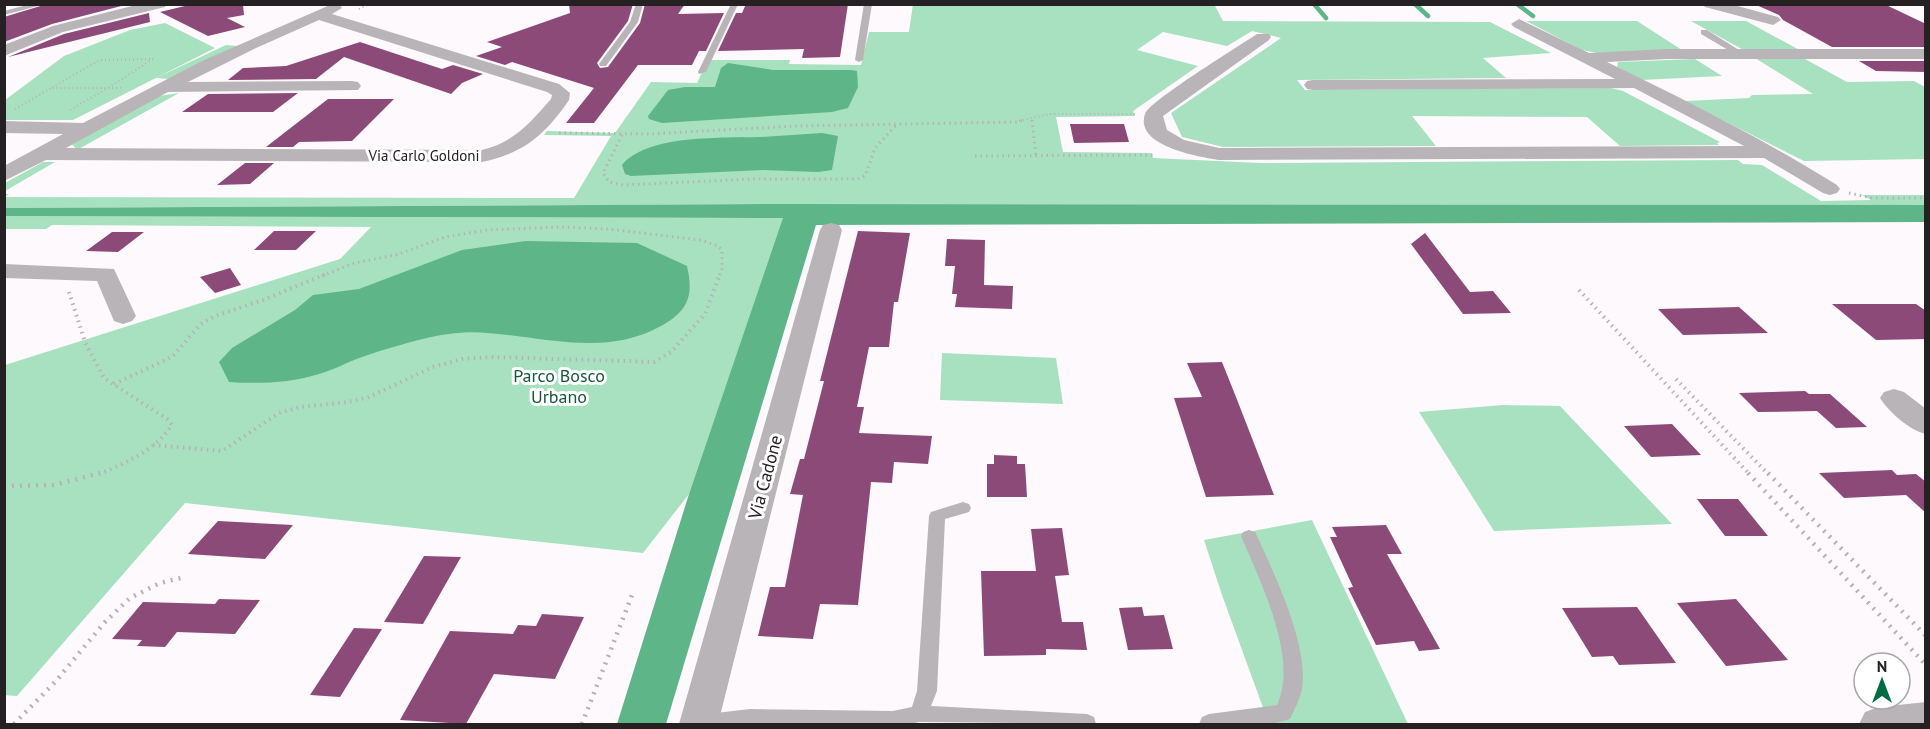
<svg xmlns="http://www.w3.org/2000/svg" width="1930" height="729" font-family="'PT Sans',sans-serif">
<style>
.green{fill:#a7e1c0}
.water{fill:#5eb588}
.lines{fill:none;stroke-linecap:round;stroke-linejoin:round}
.stream{stroke:#5eb588;stroke-width:4.5}
.building{fill:#8c4a79}
.path-far3{stroke:#b7b3b5;stroke-width:2;stroke-dasharray:1 3;stroke-linecap:butt}
.path-far2{stroke:#b7b3b5;stroke-width:3;stroke-dasharray:1.5 4;stroke-linecap:butt}
.path-far1{stroke:#b7b3b5;stroke-width:4;stroke-dasharray:1.5 4.5;stroke-linecap:butt}
.path{stroke:#b7b3b5;stroke-width:4.5;stroke-dasharray:2 6;stroke-linecap:butt}
.lane{fill:#b9b4b7;fill-rule:evenodd}
.street{fill:#b9b4b7;fill-rule:evenodd}
.labels{text-anchor:middle;dominant-baseline:central;stroke-width:6;stroke-linejoin:round;paint-order:stroke}
.far-street-label{font-size:15px;fill:#252123;stroke:#fff}
.park-label{font-size:18px;fill:#16583a;stroke:#fff}
.street-label{font-size:18px;fill:#252123;stroke:#fff}
</style>
<rect width="100%" height="100%" fill="#fef9fc"/>
<!-- green -->
<path class="green" d="M913 4H1214L1223 21 1490 22 1551 53 1483 58 1506 78 1297 80 1305 90 1611 88 1623 91 1720 142 1717 143 1719 145 1620 146 1587 117 1412 116 1436 146 1223 147 1182 137 1171 113 1281 38 1252 31 1227 46 1163 32 1137 50 1198 66 1133 111 1135 116 1056 117 1063 152 1151 153 1153 158 1260 163 1738 160 1743 164 1762 165 1821 201 1871 200 1862 195H1926L1925 205 785 204 5 208V194H9L5 197 574 198 611 136 544 135 547 131 615 133 651 82 697 83 708 60H790L789 64 861 65 869 32H909Z
M1526 21H1637L1682 50 1603 54 1582 50Z
M1691 21H1746L1805 53H1749Z
M165 23 215 48 73 120H5V100L64 56 130 30Z
M226 45 237 46 169 79 156 78Z
M1755 58 1805 59 1847 82 1914 81 1925 87V159L1804 161 1685 101 1749 98 1752 95 1813 94Z
M1695 59 1722 76 1641 80 1617 67 1618 62Z
M179 93 77 150 72 144 159 96Z
M43 162H55L5 191V183Z
M5 216 784 218 689 494 643 553 185 503 17 696 4 695 5 365 340 259 371 227 52 225 46 229H5Z
M942 353 1056 358 1063 404 940 400Z
M1503 405 1560 406 1672 524 1494 531 1419 412Z
M1312 520 1408 724H1269L1222 595 1204 540Z"/>
<!-- water -->
<path class="water" d="M728 63 773 70H851L857 71 858 87 848 108 832 112 662 123 649 119 648 116 668 90 685 87H715L721 68Z
M822 133 838 136 832 170 818 172 763 170 631 176 625 174 622 165C647 134 725 138 761 137 782 136 802 134 822 133Z
M785 204 1925 205 1926 222 816 225 666 724H617L689 494 783 218 5 216 4 208Z
M526 241 637 243 687 266C694 296 688 311 661 326 605 357 546 337 487 333 471 331 451 333 436 336 412 341 385 349 362 357 347 362 334 370 319 374 289 383 260 384 229 382L219 362 232 348 295 310 313 295 359 289 462 250Z"/>
<g class="lines">
<!-- stream -->
<path class="stream" d="M1314 4 1326 18
M1415 4 1428 16
M1517 4 1533 16"/>
</g>
<!-- building -->
<path class="building" d="M47 4H129L52 24 4 42V17Z
M243 4 244 15 227 18 245 27 208 36 160 12 189 5Z
M569 4H633L628 21 597 63 600 68 608 67 640 23 645 4H685L678 14 724 13 706 51H699L692 65H638L594 123H566L594 88 512 62 505 65 476 56 502 47 487 42 570 13Z
M746 4H848L840 57 802 58 804 49 718 51 736 13H742Z
M1754 4H1884L1926 24V47H1832L1783 20 1779 15Z
M149 13 150 22 8 57 64 34Z
M360 42 442 69 453 65 483 74 462 83 451 94 344 57 316 79 228 80 243 68 286 66Z
M1859 61H1926V72L1876 71Z
M298 93 273 112H182L208 94Z
M328 99H394L352 141 299 142 293 147H266Z
M1070 124H1124L1129 142 1074 143Z
M245 163H274L250 184 217 185Z
M274 231H316L296 250H254Z
M858 231 910 233 898 302H894L889 347H869L857 407H864L859 433 932 436 928 464 894 462 892 483 871 482 858 605 820 604 813 639 758 636 770 587H785L803 495 790 494 800 459H804L824 381H820Z
M112 232H144L118 252 86 251Z
M1425 233 1470 292 1493 291 1511 313 1463 314 1411 244Z
M947 239 985 240 984 285 1013 286 1012 309 955 307 957 294H952L955 266H945Z
M230 268 241 285 215 293 200 277Z
M1832 304H1916L1926 311V339L1876 340Z
M1739 307 1768 333 1683 335 1658 309Z
M1222 362 1236 397 1274 495 1206 497 1174 398 1202 397 1187 363Z
M1805 391 1809 394H1830L1867 427 1836 428 1817 411 1758 412 1739 393Z
M1672 424 1701 455 1651 457 1624 426Z
M994 455 1017 456V464H1025L1027 497H987V464H994Z
M1892 470 1897 475 1916 474 1926 482V513L1906 495 1844 498 1819 473Z
M1697 499H1738L1768 536H1725Z
M218 521 293 525 265 559 188 554Z
M1386 525 1402 554H1387L1440 649 1419 651 1414 641 1376 645 1348 588 1353 587 1330 537H1337L1332 527Z
M1062 528 1069 575 1055 576 1062 622H1083L1087 650 1046 649V655L984 656 981 571H1036L1031 529Z
M424 556 461 557 423 624 384 622Z
M219 599 260 600 235 634 177 632 165 647 137 646 142 640 112 639 143 602 215 604Z
M1736 599 1788 660 1726 666 1677 603Z
M1142 607 1144 616 1164 615 1173 649 1128 650 1119 608Z
M1637 607 1676 663 1619 665 1613 656 1592 657 1562 608Z
M542 614 584 617 555 679 494 674 466 724 400 720 450 631 513 634 518 625 536 626Z
M354 628 382 629 340 697 310 695Z"/>
<g class="lines">
<!-- path-far3 -->
<path class="path-far3" d="M359 9 369 4
M153 59 108 88H51L100 60Z
M15 109 51 88
M70 110 108 88H123
M1019 121 1049 114H1135"/>
<!-- path-far2 -->
<path class="path-far2" d="M1032 120 1036 157
M559 133 649 134 795 126 1016 122 1026 120
M622 135 603 173 609 182 624 185 751 179H857L865 176 875 148 898 123
M975 156 1155 155
M1849 193 1872 198H1926
M322 276 354 263 396 255 445 237 487 230 558 227 608 229 701 240 718 246 722 250V269L719 276"/>
<!-- path-far1 -->
<path class="path-far1" d="M1579 290 1750 475
M69 292 85 342 104 378 167 419 172 425C155 451 125 463 97 475
M1676 379 1769 475
M114 384 172 357 201 324 215 316 263 300 326 274
M153 445 222 451 279 413 300 407 348 402 369 397 433 367 462 359 492 357 654 362 671 352 705 314 720 274"/>
<!-- path -->
<path class="path" d="M1748 473 1926 665
M1768 473 1926 636
M4 486 54 485 100 473
M14 724 56 681 104 623 130 598 160 583 185 577
M582 724 634 590"/>
<!-- lane -->
<path class="lane" d="M31 4H45L4 15V11Z
M636 4H643L638 22 606 66H600L599 64 630 22Z
M731 4H738L706 72 699 74 698 72Z
M864 4H872L863 60 859 62 855 60Z
M1701 30H1707L1747 55 1740 57 1701 34Z
M963 502 969 504 971 508 969 512 945 519 937 691 931 706 1087 714 1094 717 1096 724 919 722 910 724H689L692 718 699 715 750 709 893 711 912 707 917 691 929 516 931 512Z
M1249 530 1255 532 1257 536C1275 575 1309 646 1302 689 1300 699 1294 710 1290 719 1262 729 1228 724 1199 724L1202 717 1209 714 1277 705C1299 658 1260 581 1241 536L1243 532Z"/>
<!-- street -->
<path class="street" d="M140 4H167L165 7 63 32 4 56V45L53 26Z
M339 4 342 8 332 14 559 84 570 93 569 100C545 135 524 153 482 162L46 160 4 181V166L63 134 4 133V121L83 123 202 61 330 5ZM319 20 547 92 552 95 551 99C531 122 513 143 482 150L66 148 168 92 358 90 361 86 358 82 352 81 188 82 256 48Z
M1703 4H1730L1778 17 1781 20 1773 25 1705 7Z
M1519 19 1589 53 1667 49H1926V59H1667L1607 62C1686 100 1763 139 1837 185L1840 189 1837 193 1830 195 1823 193 1764 158 1219 160C1199 157 1134 146 1145 114 1149 101 1241 45 1257 34H1269L1271 37 1269 40 1163 116 1167 130 1184 140 1219 148 1744 146 1634 88 1313 90 1307 89 1304 85 1307 81 1313 80 1615 79 1514 27 1511 24Z
M831 223 839 225 842 230 718 724H679L820 230 823 225Z
M4 264 114 269 136 316 132 321 123 324 114 321 97 281 4 278Z
M1894 389 1904 392 1926 409V434C1909 430 1889 412 1880 398L1884 392Z
M1926 702V724H1859L1865 712 1879 707Z"/>
</g>
<g class="labels">
<!-- far-street labels -->
<g class="far-street-label">
<text x="424" y="155">Via Carlo Goldoni</text>
</g>
<!-- park labels -->
<g class="park-label">
<text x="559" y="375">Parco Bosco<tspan x="559" dy="21">Urbano</tspan></text>
</g>
<!-- street labels -->
<g class="street-label">
<text transform="translate(765 477) rotate(-75)">Via Cadone</text>
</g>
</g>
<!-- border -->
<rect width="1930" height="729" fill="none" stroke="#252123" stroke-width="12"/>
<!-- north arrow -->
<g transform="translate(1882 681)"><circle r="28" fill="#ffffff" stroke="#a8a6a7" stroke-width="1.5"/>
<path d="M0-4.5L10 22L0 15L-10 22Z" fill="#006c44"/>
<text y="-9" font-size="16" font-weight="bold" text-anchor="middle" fill="#252123">N</text>
</g>
</svg>
